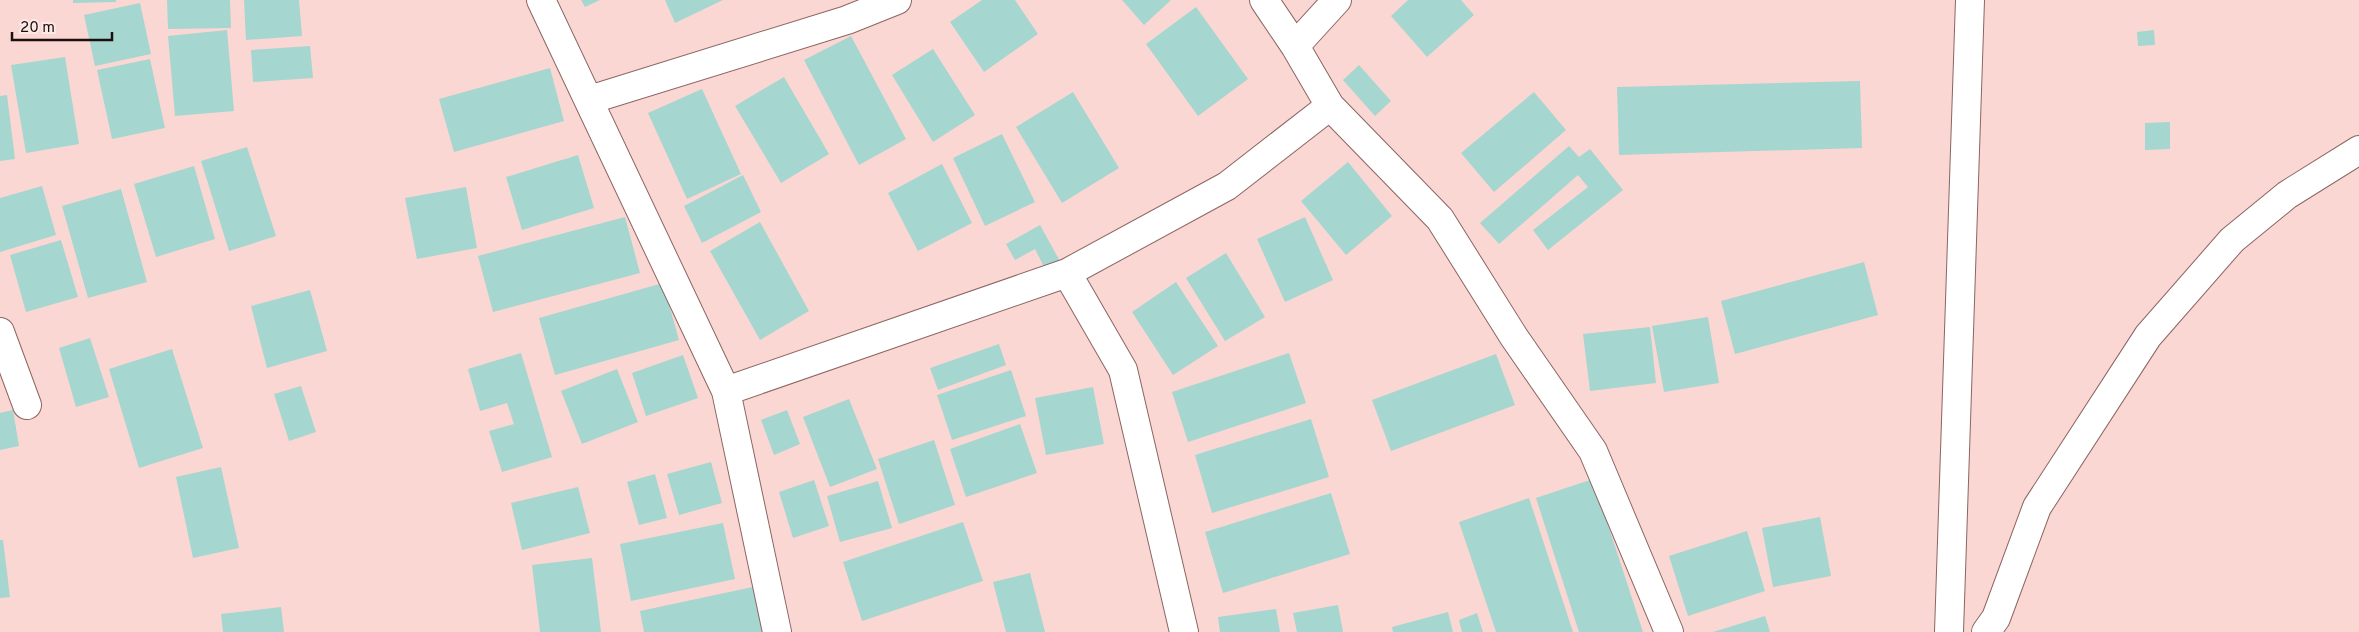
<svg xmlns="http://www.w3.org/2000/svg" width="2359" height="632" font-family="Overpass,sans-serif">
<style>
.building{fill:#a6d6d0}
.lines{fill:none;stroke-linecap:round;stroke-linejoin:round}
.street-casing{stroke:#8b6561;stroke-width:30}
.street{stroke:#fff;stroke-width:28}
</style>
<rect width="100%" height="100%" fill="#fad7d3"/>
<!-- building -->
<path class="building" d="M73 0H116V2L73 3Z
M167 0H230L231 28 168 29Z
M244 0H299L302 36 246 40Z
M581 0H600L585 7Z
M665 0H723L675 23Z
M982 0H1015L1038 34 984 72 950 22Z
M1122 0H1171L1144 25Z
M1408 0H1461L1474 15 1427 57 1391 16Z
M140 3 151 54 95 66 84 15Z
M1196 7 1248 79 1198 116 1146 44Z
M227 30 234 111 175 116 168 36Z
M2154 30 2155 45 2138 46 2137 32Z
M851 36 906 139 859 165 804 60Z
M310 46 313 78 253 82 251 50Z
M933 49 975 115 933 142 892 75Z
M65 57 79 144 26 153 11 65Z
M150 59 165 128 112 139 97 70Z
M1359 65 1391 101 1375 116 1343 80Z
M550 68 564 121 454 152 439 99Z
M784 77 829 154 781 183 735 106Z
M1860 81 1862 148 1619 155 1617 87Z
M702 89 741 174 687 199 648 113Z
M1073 92 1119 168 1062 203 1016 127Z
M1534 92 1566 130 1494 192 1461 153Z
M7 95 15 159 0 161V96Z
M2170 122V149L2145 150V123Z
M1002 134 1035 202 985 226 953 158Z
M1569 146 1579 157 1590 149 1623 190 1548 250 1533 230 1588 187 1578 175 1499 244 1480 223Z
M247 147 276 236 229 251 201 161Z
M578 155 594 208 522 230 506 177Z
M1348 162 1392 216 1346 255 1301 201Z
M942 164 972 223 918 251 888 193Z
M194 166 215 239 156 257 134 184Z
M743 175 761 212 702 243 684 206Z
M42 186 56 235 0 252V198Z
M466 187 477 248 417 259 405 198Z
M121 189 147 282 88 298 62 206Z
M625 217 640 273 493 312 478 256Z
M1305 217 1333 280 1285 302 1257 239Z
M760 222 809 311 760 340 710 251Z
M1040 225 1061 263 1046 271 1035 249 1015 260 1006 244Z
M61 240 78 297 26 312 10 255Z
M1226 253 1265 317 1225 341 1186 278Z
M1864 262 1878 315 1735 354 1721 301Z
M1176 282 1218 346 1173 375 1132 312Z
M663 283 679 340 555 375 539 318Z
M310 290 327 351 267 368 251 306Z
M1708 317 1719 383 1664 392 1652 326Z
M1650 327 1656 383 1590 391 1583 334Z
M90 338 109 397 76 407 59 348Z
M999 344 1006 365 938 390 930 368Z
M172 349 203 448 139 468 109 369Z
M521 353 552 457 502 472 489 431 514 424 507 403 480 411 468 369Z
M1289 353 1306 403 1188 442 1172 392Z
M1496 354 1515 405 1391 451 1372 400Z
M683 355 698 398 646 416 632 373Z
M617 369 638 422 582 444 561 391Z
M1011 370 1026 416 952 440 937 395Z
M301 386 316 432 289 441 274 394Z
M1093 387 1104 444 1046 455 1035 398Z
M849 399 877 469 830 487 803 417Z
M13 410 19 446 0 450V413Z
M787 410 800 444 774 455 761 420Z
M1311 419 1329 477 1212 513 1195 455Z
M1020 424 1037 473 966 497 950 449Z
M934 440 955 505 899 524 878 459Z
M711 462 722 503 679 515 667 474Z
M221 467 239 548 193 558 176 477Z
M655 474 667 518 639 525 627 482Z
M1593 479 1643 632H1579L1536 498Z
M814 480 829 526 793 538 779 492Z
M878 481 892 528 840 542 827 496Z
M578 487 590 533 522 550 511 503Z
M1331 493 1350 554 1223 593 1205 532Z
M1529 498 1573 632H1496L1459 522Z
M1820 517 1831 576 1773 587 1762 528Z
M963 522 983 581 862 621 843 562Z
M723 523 735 579 631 601 620 544Z
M1747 531 1765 591 1688 616 1669 556Z
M0 540H3L10 597 0 598Z
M592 558 601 632H540L532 565Z
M1030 573 1045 632H1006L993 582Z
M762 585 771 632H644L640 611Z
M1338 605 1343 632H1297L1293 613Z
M281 607 284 632H223L221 614Z
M1276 609 1280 632H1220L1218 617Z
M1448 612 1453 632H1393L1392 627Z
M1477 613 1483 632H1462L1459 620Z
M1765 616 1770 632H1713Z"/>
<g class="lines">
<defs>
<path id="street" d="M541 0 726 391 777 632
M1264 0 1295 46
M589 100 847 20 897 0
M1330 106 1295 46 1337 0
M1067 273 1123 370 1184 632
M0 332 27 405
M726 391 1067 273 1227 186 1330 106 1440 219 1514 337 1593 451 1669 632
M1949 632 1970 0
M1986 632 1996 618 2037 507 2148 336 2232 240 2287 195 2359 150"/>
</defs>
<!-- street casing -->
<use href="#street" class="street-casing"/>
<!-- street -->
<use href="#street" class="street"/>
</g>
<!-- scale -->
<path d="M12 32v8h100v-8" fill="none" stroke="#1d0f0d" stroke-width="2.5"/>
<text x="20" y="32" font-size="15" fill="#1d0f0d" stroke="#fbe9e7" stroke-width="4" paint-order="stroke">20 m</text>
</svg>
